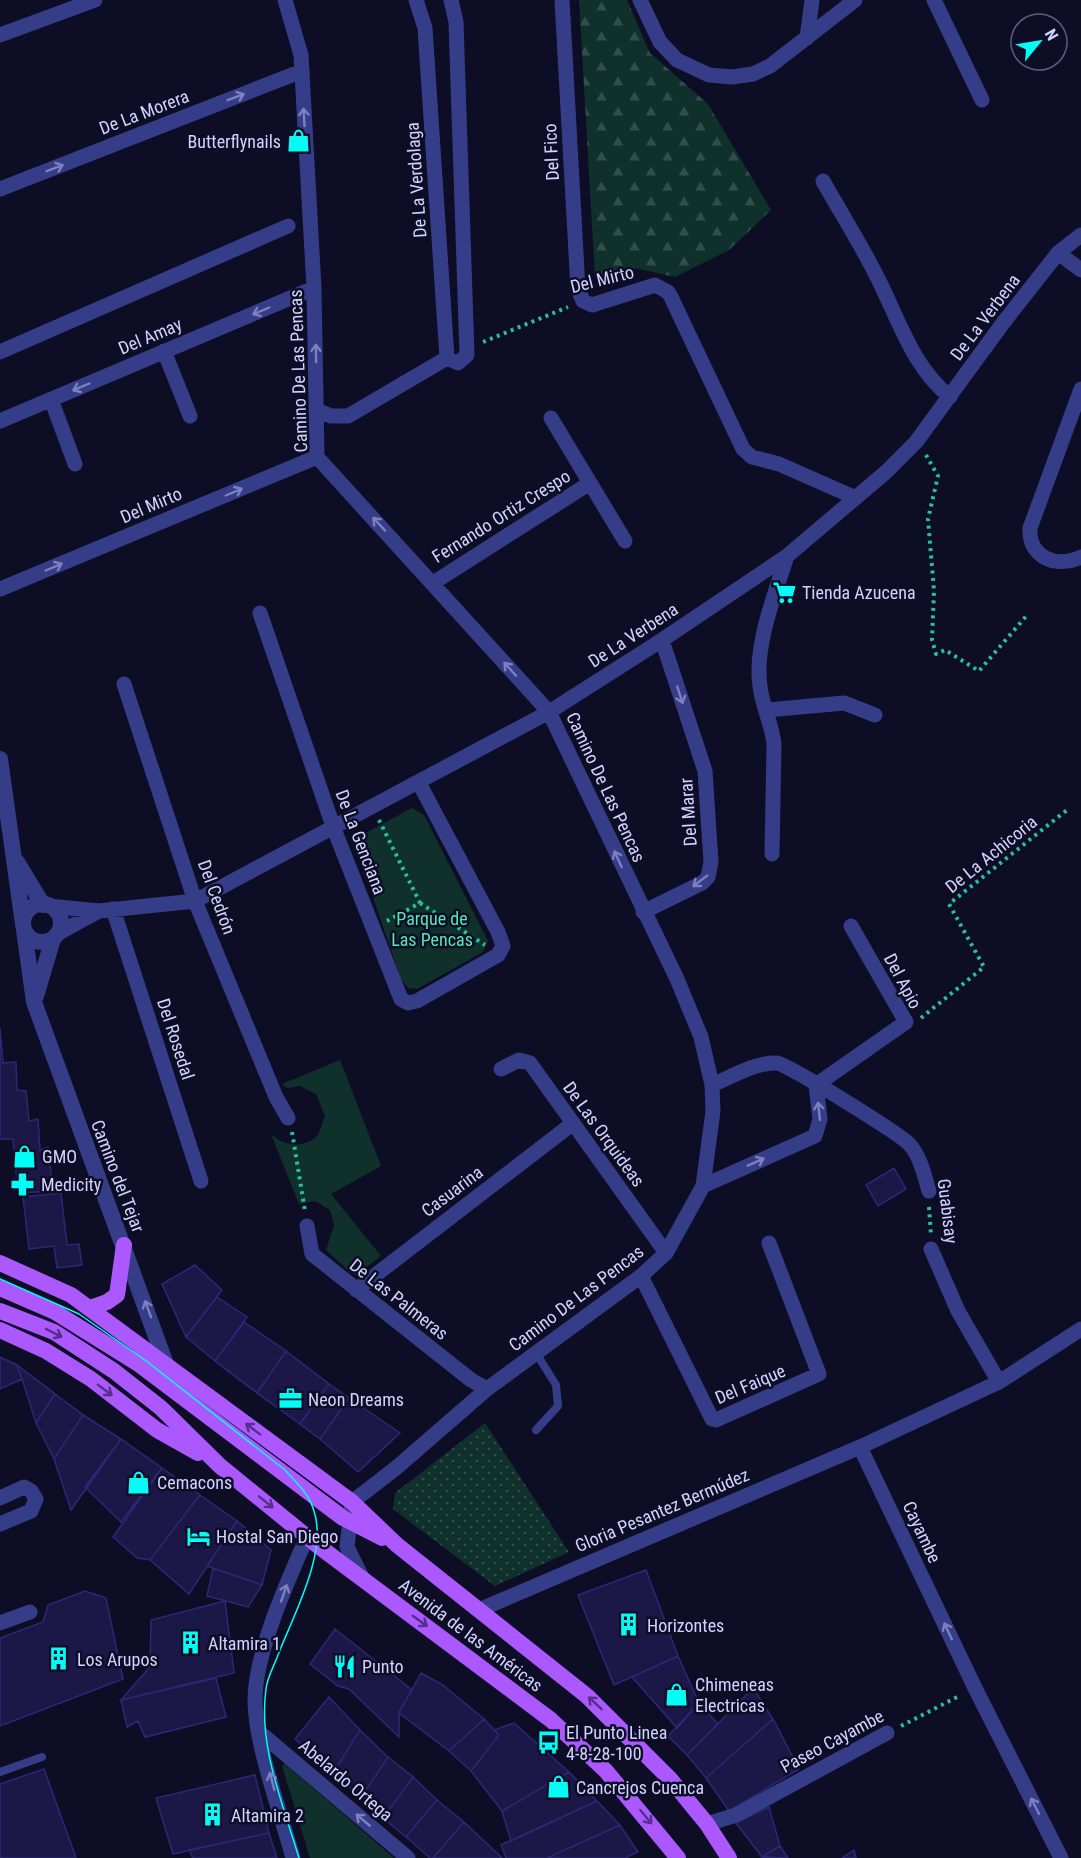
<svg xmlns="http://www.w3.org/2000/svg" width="1081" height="1858" font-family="'Roboto Condensed',sans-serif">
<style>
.grass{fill:url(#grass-dots)}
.forest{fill:url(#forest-firs)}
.park{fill:#10312b}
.building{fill:#1b1848;stroke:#2d2876;stroke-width:1.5}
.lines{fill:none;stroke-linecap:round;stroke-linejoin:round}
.path{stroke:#26bfa2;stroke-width:4;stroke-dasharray:3 4.5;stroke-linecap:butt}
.service{stroke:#353d88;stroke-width:8}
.minor{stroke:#353d88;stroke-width:15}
.tertiary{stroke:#353d88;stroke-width:16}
.primary{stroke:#ab59ff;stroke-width:16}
.tram{stroke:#00fdf6;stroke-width:1.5}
.oneway{stroke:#7c80be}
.oneway2{stroke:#552f88}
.labels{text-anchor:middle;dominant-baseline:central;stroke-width:5;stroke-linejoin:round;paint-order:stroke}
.street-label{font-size:18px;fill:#d2d3ff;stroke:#0e0d26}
.poi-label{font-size:18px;fill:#d2d3ff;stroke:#0e0d26;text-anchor:start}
.park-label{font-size:18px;fill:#55e8b0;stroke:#0e0d26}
</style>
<defs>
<pattern id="grass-dots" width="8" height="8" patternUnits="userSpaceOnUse" patternTransform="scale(1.5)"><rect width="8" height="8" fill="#10312b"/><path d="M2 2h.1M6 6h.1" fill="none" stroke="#324e4b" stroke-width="1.8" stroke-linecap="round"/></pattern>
<pattern id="forest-firs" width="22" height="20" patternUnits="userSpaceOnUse" patternTransform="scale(1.5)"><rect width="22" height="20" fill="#10312b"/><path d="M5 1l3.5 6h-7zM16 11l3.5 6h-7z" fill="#324e4b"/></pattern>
</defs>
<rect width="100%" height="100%" fill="#0e0d26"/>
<!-- grass -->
<path class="grass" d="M485 1423 569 1552 495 1586 393 1509 395 1493Z"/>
<!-- forest -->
<path class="forest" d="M579 0H627L650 53 708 104 771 210 729 250 675 277 636 268 612 286 595 277Z"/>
<!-- park -->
<path class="park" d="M412 808 424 815 488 941 483 952 417 989 408 988 401 979 356 848 360 836Z
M340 1060 381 1166 331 1194 381 1256 356 1275 351 1273 326 1250 334 1225 330 1210 315 1201 299 1204 271 1134C285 1147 304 1149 318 1135L325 1116 316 1094 300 1086 287 1088 282 1084Z
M284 1764 286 1765 394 1858H310L282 1766Z"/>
<!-- building -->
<path class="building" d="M0 1028 3 1063 16 1062 17 1090 26 1091 29 1121 38 1119 40 1150 48 1147 53 1191 18 1193 13 1139H0Z
M894 1168 906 1189 878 1206 866 1185Z
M61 1193 67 1245 79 1244 82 1265 57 1268 54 1246 29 1249 23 1197Z
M195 1265 222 1290 186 1337 162 1284Z
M217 1297 247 1317 215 1361 186 1337Z
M244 1322 286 1351 257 1393 215 1361Z
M286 1351 329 1384 300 1424 257 1393Z
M0 1357 17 1365 22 1379 0 1389Z
M17 1365 55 1394 36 1423 22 1379Z
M329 1384 349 1398 320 1439 300 1424Z
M55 1394 83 1415 54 1459 36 1423Z
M349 1398 400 1433 358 1472 320 1439Z
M83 1415 121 1439 71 1510 54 1459Z
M121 1439 162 1468 121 1522 85 1487Z
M162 1468 200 1495 150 1560 137 1558 113 1537Z
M200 1495 237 1521 189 1594 150 1560Z
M237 1521 271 1550 262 1585 207 1566Z
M213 1568 262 1585 248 1607 207 1596Z
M646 1570 678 1656 614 1685 578 1595Z
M85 1591 106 1598 123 1679 0 1726V1638L43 1622 48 1605Z
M225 1601 234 1673 121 1700 150 1667 151 1620Z
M335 1629 412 1690 399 1712V1737L349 1689 338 1686 310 1664Z
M678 1656 699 1703 677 1728 632 1677Z
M421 1673 443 1685 484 1719 449 1751 399 1713Z
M216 1678 226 1717 145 1737 138 1721 127 1727 121 1700Z
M753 1688 773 1719 706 1778 687 1755Z
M329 1697 360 1730 332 1775 295 1739Z
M699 1703 718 1724 687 1755 668 1736Z
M484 1719 499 1735 471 1771 449 1751Z
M773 1719 799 1769 729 1811 706 1778Z
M514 1723 569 1772 502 1811 471 1771 499 1735 494 1730Z
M360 1730 388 1757 362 1796 332 1775Z
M388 1757 413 1777 383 1818 362 1796Z
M44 1769 76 1858H0V1784Z
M569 1772 597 1801 511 1841 502 1811Z
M255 1775 269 1833 173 1854 156 1798Z
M413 1777 437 1800 406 1837 383 1818Z
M437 1800 464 1822 433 1858H430L406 1837Z
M597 1801 620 1825 547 1858H506L501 1845Z
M769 1807 780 1846 762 1857 736 1823Z
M464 1822 502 1858H433Z
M620 1825 638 1852 625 1858H547Z
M269 1833 277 1858H193L189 1850Z
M780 1846 788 1858 762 1857Z
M854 1850 856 1858H842Z"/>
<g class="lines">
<!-- path -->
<path class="path" d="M483 342 568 307
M926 455 938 476 928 519 934 591 932 640 936 654 945 650 979 671 1028 614
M379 820 420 903 387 921
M420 903 485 945
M921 1018 984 967 949 904 1067 810
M292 1132 305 1211
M929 1207 931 1235
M901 1726 961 1695"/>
<!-- service -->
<path class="service" d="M536 1353 556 1385 558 1406 536 1430
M0 1772 42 1757"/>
<!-- minor -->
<path class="minor" d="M285 0 301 55 314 288 317 457 549 712 677 979 701 1037 712 1085 713 1111 703 1186 666 1253 641 1276 487 1389 396 1468 352 1502 347 1547 363 1579
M416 0 425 28 447 358
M562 0 578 289 583 301 592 305 655 285 668 292 671 297 743 449 752 457 779 464 856 498
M640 0 660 42 677 60 709 75 732 77 753 74 770 66 855 0
M934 0 982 100
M0 35 95 0
M807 38 812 0
M823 181C843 217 866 252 883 289 902 329 915 368 950 397
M0 189 302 71
M1058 253 1081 270
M164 351 190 416
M0 352 288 226
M1081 389 1030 528C1028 557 1056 569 1081 557
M51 399 75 464
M316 410 331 416H348L447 358 458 363 467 355 456 22 451 0
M551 418 625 541
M0 421 314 288
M433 583 590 483
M0 589 317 457
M260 613 334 829 401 999 408 1003 417 1001 498 955 503 946 498 932 419 783
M124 684 195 901 276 1097 288 1118
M767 710 844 703 875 715
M772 854 774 744C772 724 762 706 760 686 754 646 775 594 787 556
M49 906 99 911 195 901 549 712 662 640 787 556 886 472 916 442 1003 323 1058 253 1081 235
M113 909 201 1181
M643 912 702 883 708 877 711 862 705 771 662 640
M57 934 99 911
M501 1069 519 1060 530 1063 666 1253
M712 1085C731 1077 756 1062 777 1063 787 1064 902 1135 910 1145 921 1158 924 1175 929 1191
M703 1186 815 1136 820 1119 816 1085 906 1022 851 926
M307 1226 312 1254 471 1380 487 1389
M931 1249 958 1311 999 1382
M641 1276 712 1419 716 1420 819 1374 769 1243
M356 1290 572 1124
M860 1447 975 1688 1061 1858
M0 1498 24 1487 31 1491 36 1499 31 1511 0 1524
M479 1610 860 1447 999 1382 1081 1329
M0 1623 30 1612
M258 1731 408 1858
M707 1824 736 1815 887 1733
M293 1858C281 1813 256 1747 255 1702 254 1655 288 1580 307 1537"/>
<!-- tertiary -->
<path class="tertiary" d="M0 759 23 924
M17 862 43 905
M23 923a19 19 0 1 1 38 0a19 19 0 1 1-38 0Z
M24 930 34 1002 166 1364
M36 996 53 939"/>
<!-- primary -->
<path class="primary" d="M0 1263 71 1295 352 1502 397 1545 587 1696 671 1780 707 1824 729 1858
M0 1288 55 1312 140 1365 343 1518 382 1538
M90 1308 107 1302 117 1295 124 1245
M0 1311 54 1332 114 1371 161 1408 220 1466 317 1545 551 1720 606 1771 678 1858
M0 1330 46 1351 91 1379 157 1430 198 1453"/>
<!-- tram -->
<path class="tram" d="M0 1279 79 1314 145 1360 285 1470C297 1483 309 1494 314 1511 328 1553 293 1616 278 1655 274 1666 267 1678 266 1689 258 1746 283 1804 299 1858"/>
</g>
<!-- one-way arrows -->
<defs><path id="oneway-shaft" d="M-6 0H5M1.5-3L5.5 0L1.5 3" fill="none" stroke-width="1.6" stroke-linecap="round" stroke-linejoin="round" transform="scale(1.5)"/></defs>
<g class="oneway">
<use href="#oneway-shaft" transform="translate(236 97) rotate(-21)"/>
<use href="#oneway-shaft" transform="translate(304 117) rotate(-93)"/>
<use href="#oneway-shaft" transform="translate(55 168) rotate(-21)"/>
<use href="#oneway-shaft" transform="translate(261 311) rotate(157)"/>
<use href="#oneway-shaft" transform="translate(316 353) rotate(-91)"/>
<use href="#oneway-shaft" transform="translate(81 387) rotate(157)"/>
<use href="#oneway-shaft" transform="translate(234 492) rotate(-23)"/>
<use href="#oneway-shaft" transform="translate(379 524) rotate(-133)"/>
<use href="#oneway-shaft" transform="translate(54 567) rotate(-23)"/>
<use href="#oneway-shaft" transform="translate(510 669) rotate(-132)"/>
<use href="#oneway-shaft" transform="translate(680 695) rotate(72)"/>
<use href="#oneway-shaft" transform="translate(618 859) rotate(-115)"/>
<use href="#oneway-shaft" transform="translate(700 881) rotate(143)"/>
<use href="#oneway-shaft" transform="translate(819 1111) rotate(-96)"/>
<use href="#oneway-shaft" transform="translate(756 1162) rotate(-24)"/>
<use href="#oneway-shaft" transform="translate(148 1309) rotate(-110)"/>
<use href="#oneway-shaft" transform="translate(284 1593) rotate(-71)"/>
<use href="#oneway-shaft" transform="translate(948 1631) rotate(-115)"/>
<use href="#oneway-shaft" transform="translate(272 1781) rotate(-105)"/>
<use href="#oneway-shaft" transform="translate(1035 1806) rotate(-117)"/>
<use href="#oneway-shaft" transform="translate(363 1820) rotate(-140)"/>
</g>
<g class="oneway2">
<use href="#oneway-shaft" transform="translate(54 1333) rotate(27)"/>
<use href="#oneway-shaft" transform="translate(105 1390) rotate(37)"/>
<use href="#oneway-shaft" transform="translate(253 1429) rotate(-143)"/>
<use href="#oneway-shaft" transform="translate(266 1502) rotate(39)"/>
<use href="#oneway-shaft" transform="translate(420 1621) rotate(36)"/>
<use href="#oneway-shaft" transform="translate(595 1703) rotate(-137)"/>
<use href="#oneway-shaft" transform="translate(646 1817) rotate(51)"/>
</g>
<!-- icons -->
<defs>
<symbol id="shop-bare" viewBox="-9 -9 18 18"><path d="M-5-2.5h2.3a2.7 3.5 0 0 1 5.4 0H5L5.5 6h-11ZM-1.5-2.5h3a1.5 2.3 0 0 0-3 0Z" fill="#00fdf6" stroke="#0e0d26" stroke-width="2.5" paint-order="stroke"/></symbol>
<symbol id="supermarket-bare" viewBox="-9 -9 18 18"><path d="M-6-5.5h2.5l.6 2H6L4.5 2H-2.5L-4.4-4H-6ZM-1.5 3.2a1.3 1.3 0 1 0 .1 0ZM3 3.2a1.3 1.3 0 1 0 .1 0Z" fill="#00fdf6" stroke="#0e0d26" stroke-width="2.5" paint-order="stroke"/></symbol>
<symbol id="pharmacy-bare" viewBox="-9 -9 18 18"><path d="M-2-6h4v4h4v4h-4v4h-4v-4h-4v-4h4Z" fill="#00fdf6" stroke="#0e0d26" stroke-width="2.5" paint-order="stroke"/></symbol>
<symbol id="office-bare" viewBox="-9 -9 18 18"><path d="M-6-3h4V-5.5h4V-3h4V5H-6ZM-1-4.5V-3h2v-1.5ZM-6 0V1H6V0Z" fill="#00fdf6" stroke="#0e0d26" stroke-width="2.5" paint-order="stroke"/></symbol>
<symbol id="hotel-bare" viewBox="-9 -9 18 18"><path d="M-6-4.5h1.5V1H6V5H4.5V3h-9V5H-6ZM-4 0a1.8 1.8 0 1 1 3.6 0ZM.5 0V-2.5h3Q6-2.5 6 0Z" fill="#00fdf6" stroke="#0e0d26" stroke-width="2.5" paint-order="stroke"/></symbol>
<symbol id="building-bare" viewBox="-9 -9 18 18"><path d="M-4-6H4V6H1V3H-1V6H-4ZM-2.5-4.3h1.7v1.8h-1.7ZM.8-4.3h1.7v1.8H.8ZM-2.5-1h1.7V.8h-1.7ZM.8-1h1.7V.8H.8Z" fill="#00fdf6" stroke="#0e0d26" stroke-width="2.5" paint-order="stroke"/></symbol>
<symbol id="restaurant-bare" viewBox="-9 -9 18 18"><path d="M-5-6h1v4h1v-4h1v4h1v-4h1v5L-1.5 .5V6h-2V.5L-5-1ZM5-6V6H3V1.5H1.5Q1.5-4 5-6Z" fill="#00fdf6" stroke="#0e0d26" stroke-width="2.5" paint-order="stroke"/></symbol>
<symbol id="bus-bare" viewBox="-9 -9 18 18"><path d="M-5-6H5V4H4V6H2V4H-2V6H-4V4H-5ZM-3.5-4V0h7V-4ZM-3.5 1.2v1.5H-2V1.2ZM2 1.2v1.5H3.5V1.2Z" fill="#00fdf6" stroke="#0e0d26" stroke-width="2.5" paint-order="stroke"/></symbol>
</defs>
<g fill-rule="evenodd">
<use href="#shop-bare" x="282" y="124" width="33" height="33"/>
<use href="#supermarket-bare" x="768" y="576" width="33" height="33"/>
<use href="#shop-bare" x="8" y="1140" width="33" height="33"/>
<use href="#pharmacy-bare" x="6" y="1168" width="33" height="33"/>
<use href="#office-bare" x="274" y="1382" width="33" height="33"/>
<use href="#shop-bare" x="122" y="1466" width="33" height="33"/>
<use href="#hotel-bare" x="182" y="1520" width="33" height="33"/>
<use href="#building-bare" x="612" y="1608" width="33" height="33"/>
<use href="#building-bare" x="174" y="1626" width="33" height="33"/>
<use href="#building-bare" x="42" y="1642" width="33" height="33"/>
<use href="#restaurant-bare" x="328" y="1650" width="33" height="33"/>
<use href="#shop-bare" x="660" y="1678" width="33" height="33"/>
<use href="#bus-bare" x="532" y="1726" width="33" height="33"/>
<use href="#shop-bare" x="542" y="1770" width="33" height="33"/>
<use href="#building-bare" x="196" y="1798" width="33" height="33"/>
</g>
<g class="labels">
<!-- street labels -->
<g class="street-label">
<text transform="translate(144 112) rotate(-21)">De La Morera</text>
<text transform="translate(551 152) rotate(-93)">Del Fico</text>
<text transform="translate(416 180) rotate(-94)">De La Verdolaga</text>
<text transform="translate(602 279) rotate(-14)">Del Mirto</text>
<text transform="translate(985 317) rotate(-53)">De La Verbena</text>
<text transform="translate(150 336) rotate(-23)">Del Amay</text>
<text transform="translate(298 371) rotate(-92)">Camino De Las Pencas</text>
<text transform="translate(151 505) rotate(-23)">Del Mirto</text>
<text transform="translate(501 516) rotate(-32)">Fernando Ortiz Crespo</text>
<text transform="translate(633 635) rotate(-33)">De La Verbena</text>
<text transform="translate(606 787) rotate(65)">Camino De Las Pencas</text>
<text transform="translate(688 812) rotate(-94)">Del Marar</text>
<text transform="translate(361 842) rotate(69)">De La Genciana</text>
<text transform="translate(991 854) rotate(-39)">De La Achicoria</text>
<text transform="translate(217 897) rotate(70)">Del Cedrón</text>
<text transform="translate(903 981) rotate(62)">Del Apio</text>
<text transform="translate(176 1039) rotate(72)">Del Rosedal</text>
<text transform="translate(604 1134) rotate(54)">De Las Orquideas</text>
<text transform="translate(118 1176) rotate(69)">Camino del Tejar</text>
<text transform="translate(452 1191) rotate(-37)">Casuarina</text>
<text transform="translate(948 1211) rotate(83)">Guabisay</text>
<text transform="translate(576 1298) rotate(-37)">Camino De Las Pencas</text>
<text transform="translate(399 1299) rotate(38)">De Las Palmeras</text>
<text transform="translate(750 1384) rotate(-23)">Del Faique</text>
<text transform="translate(662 1510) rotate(-23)">Gloria Pesantez Bermúdez</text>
<text transform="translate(922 1532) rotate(65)">Cayambe</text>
<text transform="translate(471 1635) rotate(37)">Avenida de las Américas</text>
<text transform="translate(832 1741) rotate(-28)">Paseo Cayambe</text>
<text transform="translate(346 1780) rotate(40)">Abelardo Ortega</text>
</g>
<!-- poi labels -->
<g class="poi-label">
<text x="281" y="141" text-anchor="end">Butterflynails</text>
<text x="802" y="592">Tienda Azucena</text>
<text x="42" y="1156">GMO</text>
<text x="41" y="1184">Medicity</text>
<text x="308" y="1399">Neon Dreams</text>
<text x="157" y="1482">Cemacons</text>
<text x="216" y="1536">Hostal San Diego</text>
<text x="647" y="1625">Horizontes</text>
<text x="208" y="1643">Altamira 1</text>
<text x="77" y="1659">Los Arupos</text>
<text x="362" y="1666">Punto</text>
<text x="695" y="1684">Chimeneas<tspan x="695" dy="21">Electricas</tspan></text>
<text x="566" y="1732">El Punto Linea<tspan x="566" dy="21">4-8-28-100</tspan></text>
<text x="576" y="1787">Cancrejos Cuenca</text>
<text x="231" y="1815">Altamira 2</text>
</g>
<!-- park labels -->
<g class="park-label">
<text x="432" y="918">Parque de<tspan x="432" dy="21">Las Pencas</tspan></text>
</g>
</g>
<!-- north arrow -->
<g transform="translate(1039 42) rotate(60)"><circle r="28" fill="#0e0d26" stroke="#5c5c7d" stroke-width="1.5"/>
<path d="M0-4.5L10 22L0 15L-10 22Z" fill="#00fdf6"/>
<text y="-9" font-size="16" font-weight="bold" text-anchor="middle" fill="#d2d3ff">N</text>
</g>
</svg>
